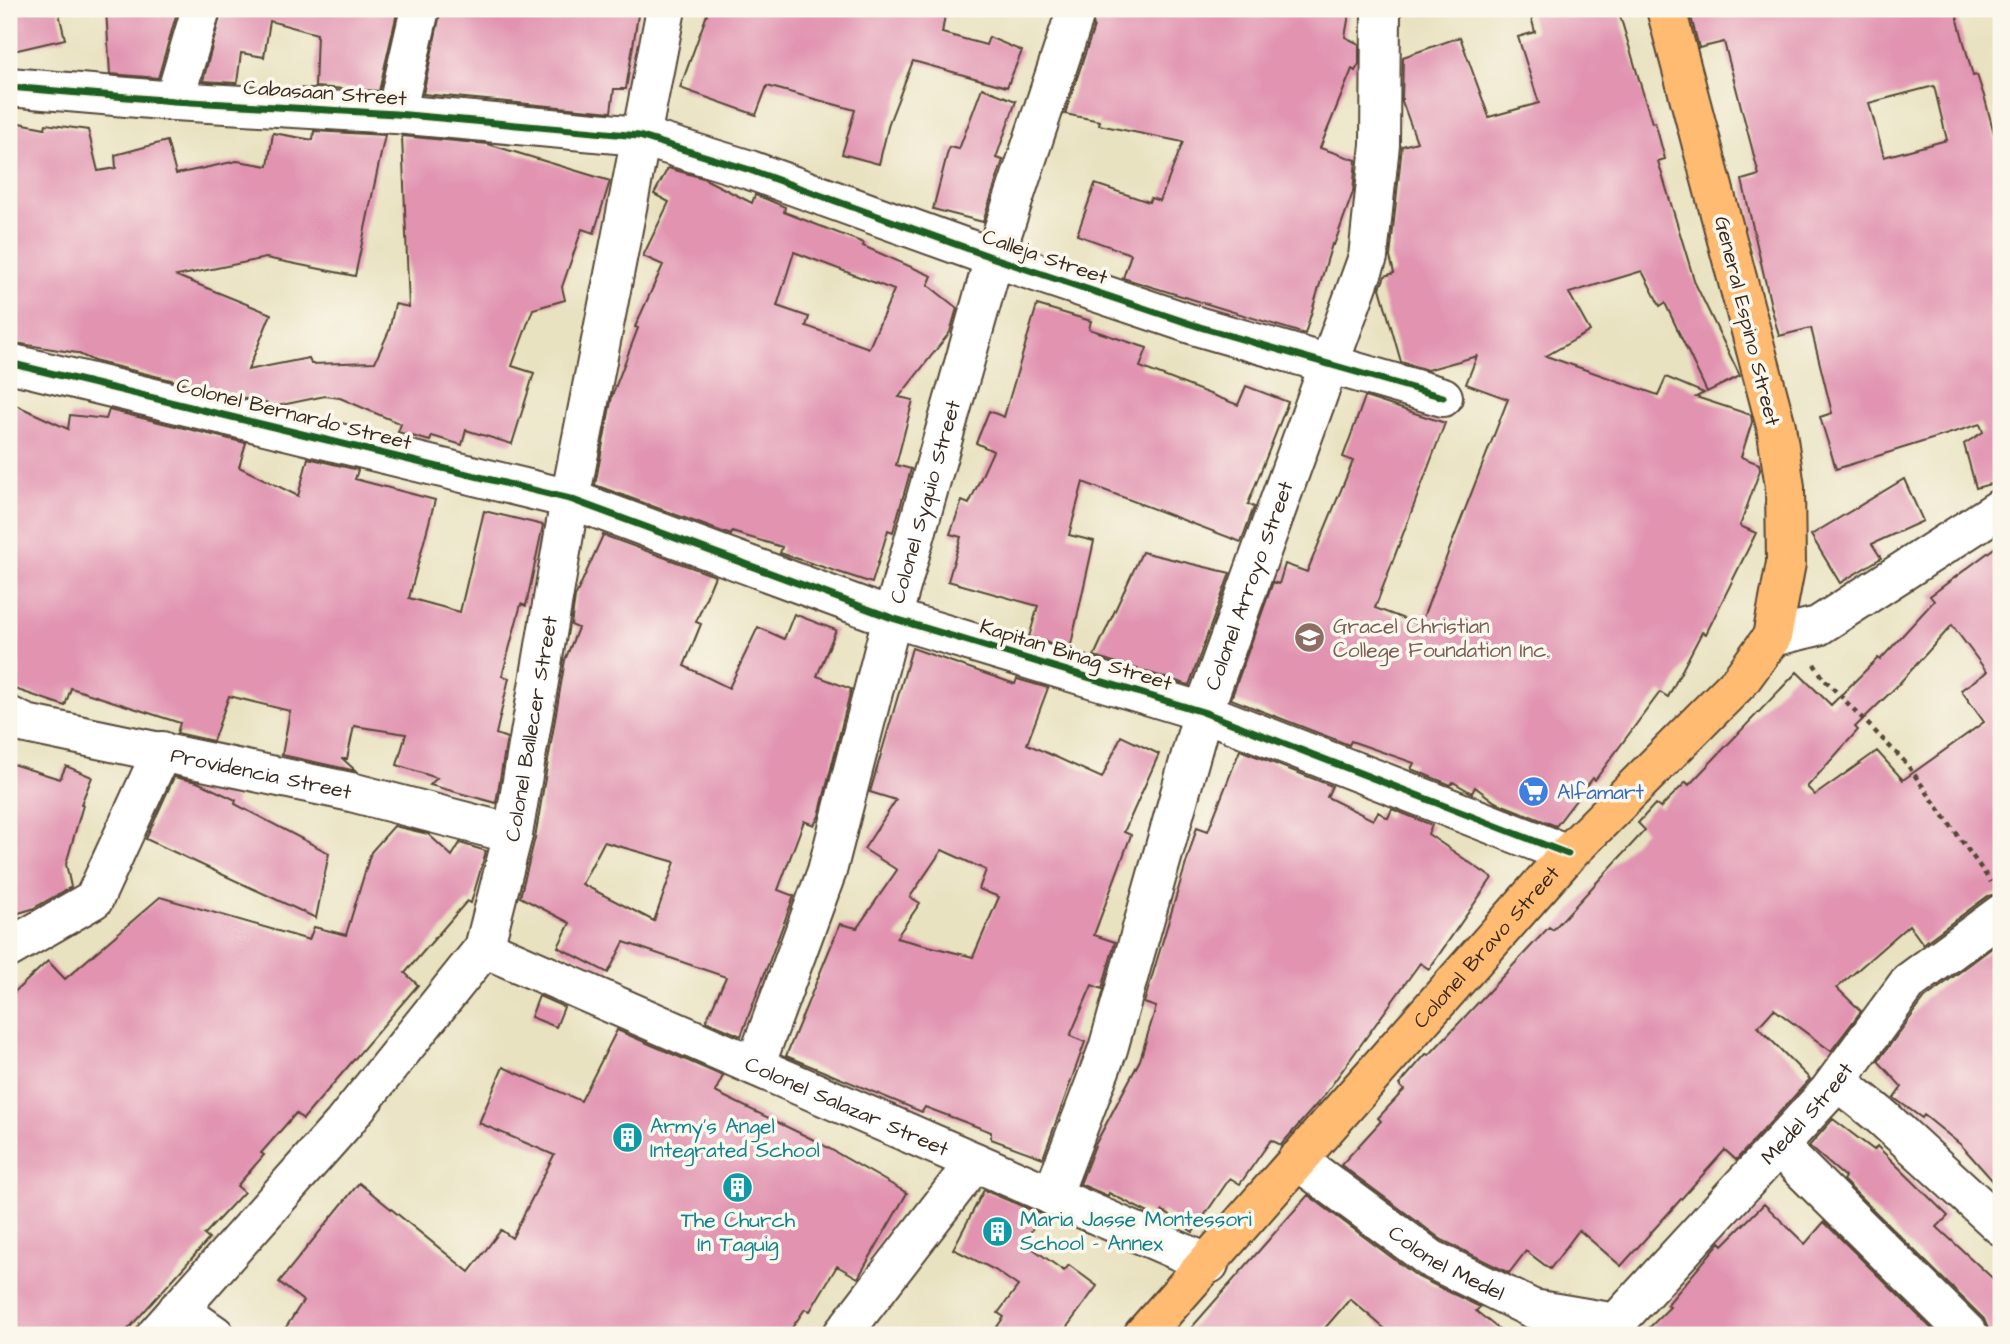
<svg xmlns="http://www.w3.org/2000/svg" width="2010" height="1344" font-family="'Architects Daughter',sans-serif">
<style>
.building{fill:#e193b0;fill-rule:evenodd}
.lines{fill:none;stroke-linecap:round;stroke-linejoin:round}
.minor-casing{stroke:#554636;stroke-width:42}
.major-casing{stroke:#554636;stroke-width:42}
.path{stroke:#554636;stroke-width:4.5;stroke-dasharray:5 5;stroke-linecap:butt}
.minor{stroke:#fff;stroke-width:38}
.major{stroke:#ffbb71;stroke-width:38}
.cycleway-casing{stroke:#fbf7ec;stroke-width:11}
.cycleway{stroke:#1b5e20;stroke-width:7}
.labels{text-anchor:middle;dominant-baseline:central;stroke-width:7;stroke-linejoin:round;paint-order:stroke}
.street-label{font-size:21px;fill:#3b2a1e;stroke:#fbf7ec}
.education-label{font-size:21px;fill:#785e54;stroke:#fbf7ec;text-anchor:start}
.shop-label{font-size:21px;fill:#366cbe;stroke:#fbf7ec;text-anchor:start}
.culture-label{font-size:21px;fill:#0d838f;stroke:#fbf7ec;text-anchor:start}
</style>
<rect width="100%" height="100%" fill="#fbf7ec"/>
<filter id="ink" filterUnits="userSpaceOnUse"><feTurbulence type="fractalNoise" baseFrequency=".0143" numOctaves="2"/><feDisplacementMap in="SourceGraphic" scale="14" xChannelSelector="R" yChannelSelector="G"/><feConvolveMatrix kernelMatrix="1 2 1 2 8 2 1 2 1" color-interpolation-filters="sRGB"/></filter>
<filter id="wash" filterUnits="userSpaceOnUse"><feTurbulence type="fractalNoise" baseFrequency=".00686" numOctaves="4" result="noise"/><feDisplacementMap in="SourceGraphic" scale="28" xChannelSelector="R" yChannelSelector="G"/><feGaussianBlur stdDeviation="1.57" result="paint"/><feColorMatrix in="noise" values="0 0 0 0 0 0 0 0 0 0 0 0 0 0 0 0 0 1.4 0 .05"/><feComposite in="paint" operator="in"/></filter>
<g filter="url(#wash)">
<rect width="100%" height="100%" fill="#e9e2c1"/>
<g id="blocks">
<!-- building -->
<path class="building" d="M9 9H58L65 39 9 52Z
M106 9H178L158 78 110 74Z
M222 9H398L379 91 315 87 317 34 270 21 264 57 241 53 237 83 203 81Z
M441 9H639L626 89H614L611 112 423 94Z
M709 9H946L942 33 986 45 989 37 1022 51 1007 87 913 61 889 123 879 164 842 154 855 110 767 86 756 115 680 88Z
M1091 9H1148L1185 16V9H1350L1345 37 1359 44V64L1355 71 1352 69 1320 148 1356 160 1353 192 1334 245 1332 244 1305 334 1123 278 1131 254 1077 235 1095 184 1149 202 1151 198 1160 201 1183 142 1099 125 1100 121 1065 114 1094 27Z
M1529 9H1618L1652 123 1655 122 1665 159 1658 161 1695 283 1740 376 1707 392 1665 303 1660 306 1642 271 1569 293 1590 331 1546 356 1658 395 1666 377 1704 393 1696 397 1751 415 1752 422 1741 457 1759 464 1760 470 1740 526 1756 533 1706 634 1702 632 1668 697 1660 692 1595 780 1593 778 1556 826 1495 802 1475 787 1472 793 1453 782 1451 785 1411 769 1414 763 1351 741 1349 745 1231 699 1273 582 1279 584 1285 564 1307 572 1353 461 1343 457 1365 397 1445 423 1375 608 1420 625 1508 399 1466 384 1477 356 1427 370 1401 362 1380 288 1385 276 1394 273 1390 257 1402 146 1417 142 1402 101 1403 57 1460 37 1489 117 1539 103 1518 37 1535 32Z
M1689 9H1955L1973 76 1977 75 1985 99 2001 160V481L1976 488 1964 444 1983 432 1980 424 1836 469 1820 417 1832 413 1811 328 1779 336 1771 306 1742 180 1759 175 1724 42 1699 48ZM1934 86 1947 140 1884 157 1869 103Z
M982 88 1016 101 996 158 1003 160 983 222 933 209 949 147 959 149Z
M9 121 45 128 46 124 88 130 98 171 116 168 115 155 167 141 176 174 237 161 268 166 273 133 313 140 314 131 385 135 355 276 266 258 177 276 271 314 248 370 309 358 311 364 375 362 389 331 395 304 409 307 402 136 488 144 610 181 594 233 582 229 562 287 565 300 533 309 512 366 534 373 512 444 466 430 462 445 432 436 430 441 398 432 401 424 340 398 325 396 277 406 94 361 77 353 9 342Z
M668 168 703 178 752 203 755 195 766 199 785 207 784 212 864 243 863 246 932 276 928 285 957 308 950 332 899 397 913 400 896 465 911 469 893 532 888 530 872 583 780 553 782 547 732 532 731 535 595 485 612 396 638 328 635 327 663 265 643 256 669 202 654 194ZM794 252 894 290 869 348 806 326 809 317 777 306Z
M1037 305 1091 321 1089 329 1147 348 1140 367 1238 405 1246 386 1288 402 1248 504 1254 507 1241 542 1083 482 1069 535 1094 541 1070 649 1029 637 1038 606 948 581 961 537 950 534 962 501 969 504 993 451 976 443 989 411 1004 417Z
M9 402 68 429 70 415 106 419 109 410 246 443 239 467 298 496 308 458 358 470 355 479 435 500 409 598 460 612 484 511 543 525 526 606 521 604 502 676 509 678 496 734 507 738 496 803 430 785 437 778 397 765 406 734 354 726 347 759H343L356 771 282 755 290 711 229 696 213 741 177 733 180 723 71 688 65 706 9 687Z
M1904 479 1923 521 1872 544 1881 558 1840 583 1811 535Z
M603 535 715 576 696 622 701 624 684 666 729 688 758 627 784 639 794 614 836 630 817 676 851 689 819 816 814 825 804 821 778 890 794 896 741 1036 706 1021 726 977 624 942 608 973 558 947 570 923 520 897 535 838 565 660 578 628 571 625 575 597ZM604 842 675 862 654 921 582 884Z
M2001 543V893L1988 896 1923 944 1909 925 1837 988 1861 1011 1831 1051 1774 1009 1758 1027 1810 1079 1736 1160 1725 1150 1621 1266 1579 1230 1550 1269 1526 1251 1509 1273 1442 1240 1341 1165 1381 1121 1378 1118 1404 1090 1399 1085 1426 1054 1429 1055 1549 927 1553 930 1645 830 1638 823 1655 804 1660 808 1686 782 1689 785 1797 672 1831 705 1878 658 1880 660 1934 601 1930 596ZM1952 625 1987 672 1961 690 1984 722 1903 780 1877 751 1815 795 1807 787 1858 730 1855 727 1896 687Z
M1142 552 1230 573 1189 685 1094 656Z
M912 648 1015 684 1017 679 1048 688 1027 744 1102 778 1121 736 1159 754 1124 832 1131 835 1094 935 1115 942 1102 989 1092 985 1070 1036 1085 1042 1043 1158 991 1139V1132L925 1107 922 1112 786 1056 840 924 857 928 897 870 864 849 896 800 870 792ZM942 850 986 870 979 889 999 897 973 957 896 938 920 903 910 897Z
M1240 750 1332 786 1327 797 1373 820 1378 812 1388 818 1392 809 1432 825 1428 834 1492 878 1429 969 1420 963 1323 1097 1281 1145 1271 1140 1240 1184 1230 1178 1193 1232 1163 1211 1158 1218 1109 1193 1108 1196 1080 1184 1096 1143 1140 1060 1156 1007 1144 1003 1197 827 1208 831Z
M9 763 60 779 66 766 92 777 81 804 83 805 66 864 71 887 32 909 9 916Z
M174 777 197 782 236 800 235 804 329 853 316 918 146 839Z
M394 826 428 834 452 856 460 843 486 851 471 903 467 901 405 973 418 985 303 1119 296 1113 261 1153 264 1155 237 1186 244 1192 204 1235 209 1239 123 1335H9V997L48 961 65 979 160 897 309 940 314 927 346 935 371 852Z
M2001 941V1190L1961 1145 1924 1115 1922 1118 1894 1098 1902 1087 1878 1061 1925 998Z
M539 996 564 1007 556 1027 531 1017Z
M617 1030 723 1076 715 1092 814 1140 907 1193 858 1278 837 1266 810 1311 805 1309 787 1335H281L303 1301 279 1282 359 1183 469 1272 501 1230 512 1238 554 1155 479 1123 503 1067 581 1101Z
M1833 1119 1874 1150 1877 1146 1948 1216 1937 1227 2001 1286V1335H1990L1984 1319 1843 1180 1845 1177 1809 1146Z
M984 1190 1040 1214 1025 1243 1064 1271 1069 1265 1097 1286 1061 1335H991L1004 1317 998 1313 1018 1286 995 1270 953 1249Z
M1308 1195 1418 1277 1480 1307 1476 1311 1506 1335H1392L1350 1299 1319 1335H1185Z
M1764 1204 1805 1244 1824 1222 1938 1335H1642L1670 1307 1667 1305 1720 1242 1723 1245Z"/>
</g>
</g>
<g filter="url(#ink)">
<use href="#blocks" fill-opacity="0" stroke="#554636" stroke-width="2"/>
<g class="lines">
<defs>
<g id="minor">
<path d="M9 87 174 101 396 114 639 136 750 170 994 258 1200 327 1443 397"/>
<path d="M174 101 201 9"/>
<path d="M396 114 420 9"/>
<path d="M9 363 570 499 892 618 1203 712 1568 854"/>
<path d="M1772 637 1818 626 2001 508"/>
<path id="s1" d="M9 716 26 724 351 792 513 834"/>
<path d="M9 948 94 899 162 751"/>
<path id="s2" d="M484 948 1209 1264"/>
<path id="s3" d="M755 1066 827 871 892 618 994 258 1073 20"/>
<path d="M1837 1081 1882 1117 2001 1226"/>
<path d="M1780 1148 1969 1335"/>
<path id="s4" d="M1297 1160 1431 1259 1533 1309 1616 1323 1829 1091 1909 982 2001 914"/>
<path id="s5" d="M1052 1196 1108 1049 1203 712 1368 257 1380 145 1381 9"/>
<path d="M178 1309 215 1335"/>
<path id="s6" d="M156 1335 343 1124 484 948 513 834 570 499 666 9"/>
<path d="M842 1335 975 1162"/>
</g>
<g id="major">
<path id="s7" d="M1143 1335 1568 854 1740 681 1772 637 1786 563 1785 487 1776 426 1666 9"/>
</g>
</defs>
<!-- minor casing -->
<use href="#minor" class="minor-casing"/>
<!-- major casing -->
<use href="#major" class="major-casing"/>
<!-- path -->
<path class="path" d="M1814 664 1824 679 1906 763 1991 882"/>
<!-- minor -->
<use href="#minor" class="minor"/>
<!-- major -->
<use href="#major" class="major"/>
<defs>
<path id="cycleway" d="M9 87 174 101 396 114 639 136 750 170 994 258 1200 327 1443 397
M9 363 570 499 892 618 1203 712 1568 854"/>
</defs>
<!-- cycleway casing -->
<use href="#cycleway" class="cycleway-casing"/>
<!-- cycleway -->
<use href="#cycleway" class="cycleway"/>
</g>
</g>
<!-- icons -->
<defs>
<symbol id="university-disc" viewBox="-11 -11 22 22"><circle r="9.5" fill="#8d6e63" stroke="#fbf7ec"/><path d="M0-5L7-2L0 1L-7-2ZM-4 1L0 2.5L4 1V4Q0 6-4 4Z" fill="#fff"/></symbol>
<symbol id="supermarket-disc" viewBox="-11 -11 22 22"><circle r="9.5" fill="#3f7fe0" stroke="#fbf7ec"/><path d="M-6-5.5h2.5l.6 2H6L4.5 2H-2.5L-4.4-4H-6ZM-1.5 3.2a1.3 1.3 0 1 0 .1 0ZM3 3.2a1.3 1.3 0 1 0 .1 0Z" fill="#fff"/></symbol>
<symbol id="building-disc" viewBox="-11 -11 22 22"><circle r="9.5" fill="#0f9aa8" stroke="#fbf7ec"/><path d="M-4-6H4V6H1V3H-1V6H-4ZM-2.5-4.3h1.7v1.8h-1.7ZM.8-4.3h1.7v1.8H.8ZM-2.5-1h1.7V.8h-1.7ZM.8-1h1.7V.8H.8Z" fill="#fff"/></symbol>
</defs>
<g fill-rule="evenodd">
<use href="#university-disc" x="1292" y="620" width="35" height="35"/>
<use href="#supermarket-disc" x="1516" y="774" width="35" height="35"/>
<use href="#building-disc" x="610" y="1120" width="35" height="35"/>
<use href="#building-disc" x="720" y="1170" width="35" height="35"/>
<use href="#building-disc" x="980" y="1214" width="35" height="35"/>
</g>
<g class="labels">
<!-- street labels -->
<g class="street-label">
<text transform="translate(325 93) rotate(4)">Cabasaan Street</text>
<text transform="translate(1045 257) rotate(19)">Calleja Street</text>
<text transform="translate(1747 321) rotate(76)">General Espino Street</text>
<text transform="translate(294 414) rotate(14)">Colonel Bernardo Street</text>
<text stroke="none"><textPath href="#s3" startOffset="590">Colonel Syquio Street</textPath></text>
<text stroke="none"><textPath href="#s5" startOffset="642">Colonel Arroyo Street</textPath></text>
<text transform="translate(1076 655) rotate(17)">Kapitan Binag Street</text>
<text stroke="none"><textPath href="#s6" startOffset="732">Colonel Ballecer Street</textPath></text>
<text stroke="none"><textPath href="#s1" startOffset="259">Providencia Street</textPath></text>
<text stroke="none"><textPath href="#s7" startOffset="518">Colonel Bravo Street</textPath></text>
<text stroke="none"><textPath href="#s2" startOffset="396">Colonel Salazar Street</textPath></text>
<text stroke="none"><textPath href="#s4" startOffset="648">Medel Street</textPath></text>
<text stroke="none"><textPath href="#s4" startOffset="182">Colonel Medel</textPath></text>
</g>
<!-- education labels -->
<g class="education-label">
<text x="1333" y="626">Gracel Christian<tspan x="1333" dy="24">College Foundation Inc.</tspan></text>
</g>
<!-- shop labels -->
<g class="shop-label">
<text x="1557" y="792">Alfamart</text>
</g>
<!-- culture labels -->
<g class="culture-label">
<text x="650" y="1126">Army's Angel<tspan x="650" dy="24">Integrated School</tspan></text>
<text x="1020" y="1219">Maria Jasse Montessori<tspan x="1020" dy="24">School - Annex</tspan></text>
<text x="738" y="1220" text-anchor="middle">The Church<tspan x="738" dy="24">In Taguig</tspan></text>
</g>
</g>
<!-- margin -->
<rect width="2010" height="1344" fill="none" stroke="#fbf7ec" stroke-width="35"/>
</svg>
